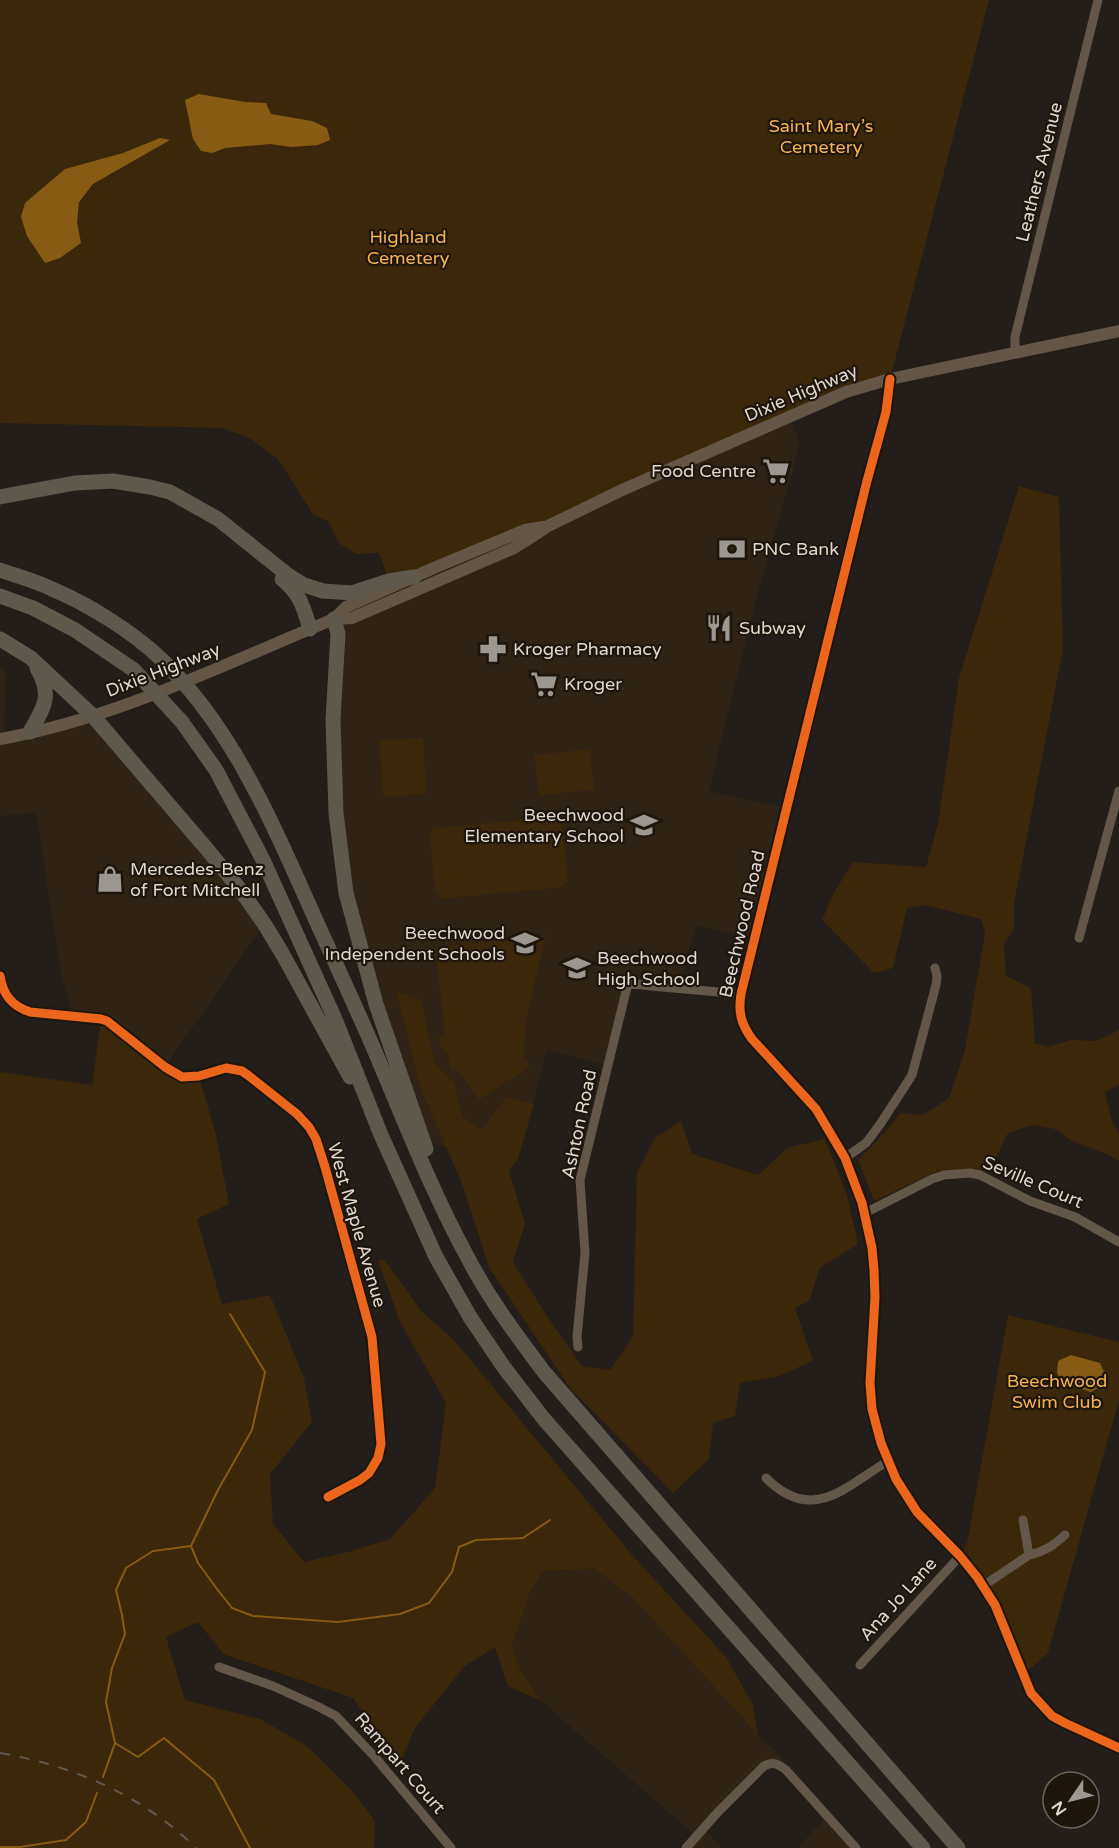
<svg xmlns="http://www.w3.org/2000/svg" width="1119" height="1848" font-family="'Varela Round',sans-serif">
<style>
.built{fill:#2e2315}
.green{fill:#3b2709}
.water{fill:#885b14}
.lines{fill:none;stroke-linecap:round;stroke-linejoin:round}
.stream{stroke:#885b14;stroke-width:2}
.minor{stroke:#625749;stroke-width:9}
.major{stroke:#635646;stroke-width:12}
.highway{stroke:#5f584d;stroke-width:15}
.rail{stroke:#5f5950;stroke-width:2;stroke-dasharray:10 10;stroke-linecap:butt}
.cycleway-casing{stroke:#1e160c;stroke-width:13}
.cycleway{stroke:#eb651d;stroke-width:9}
.labels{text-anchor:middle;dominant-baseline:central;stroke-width:4.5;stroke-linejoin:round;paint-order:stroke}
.park-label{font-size:18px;fill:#f6b253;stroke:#1e160c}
.street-label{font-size:18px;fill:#ded8d1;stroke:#1e160c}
.poi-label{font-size:18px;fill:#ded8d1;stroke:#1e160c;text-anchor:start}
</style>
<rect width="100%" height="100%" fill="#231e19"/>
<!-- built -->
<path class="built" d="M790 416 800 444 756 600 709 791 787 808 755 938 696 926 679 989 628 983 608 1066 547 1050 518 1159 424 1143 346 893 333 720 338 634 346 607Z
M0 667 6 669 4 738 93 716 264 925 165 1067 113 1025 73 1016 61 974 36 812 0 817Z
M594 1569 630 1595 758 1735 782 1758 780 1765 769 1763 704 1829 723 1848H686L696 1836 541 1701 521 1671 512 1646 531 1591 543 1571Z
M828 1815 856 1848H797Z"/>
<!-- green -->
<path class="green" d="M0 0H989L890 379 548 526 389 581 379 553 356 554 339 543 329 522 313 514 278 459 248 437 222 428 0 423Z
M1019 486 1059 497 1063 649 1014 904V929L1004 944 1006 976 1031 988 1035 1043 1048 1047 1071 1040 1096 1041 1119 1030V1085L1105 1092 1112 1121 1119 1133V1161L1106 1154 1072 1141 1055 1129 1032 1125 1008 1133 990 1170 957 1169 935 1172 874 1201 858 1160 884 1134 900 1113 923 1115 949 1098 965 1050 985 932 981 919 925 905 907 908 893 968 874 973 822 920 833 894 853 862 926 867 938 824 959 678Z
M423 738 427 794 383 797 379 740Z
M590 749 594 790 539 795 534 755Z
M558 817 559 822H562L568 882H564L565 887 439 899V893H435L430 834 433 833V828Z
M546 935 526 1020 524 1057 530 1066 524 1070 523 1074H518L479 1100 458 1071 451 1070 448 1056 437 1040 445 1035 435 948 458 945 459 942 475 943Z
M396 991 421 1000 435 1064 455 1083 462 1117 482 1129 506 1097 534 1104 518 1159 509 1171 525 1224 513 1262 547 1316 582 1366 610 1370 633 1336 637 1173 655 1138 681 1121 692 1154 758 1175 787 1148 825 1139 847 1195 858 1244 820 1268 809 1301 795 1308 813 1361 776 1377 740 1383 735 1416 713 1423 709 1459 673 1493 570 1388 489 1267 461 1181 420 1088Z
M101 1019 175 1074 199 1076 216 1135 229 1204 197 1219 222 1304 270 1295 304 1378 312 1422 270 1474 273 1524 304 1562 348 1552 390 1539 435 1488 446 1403 400 1322 378 1260 384 1259 422 1312 454 1340 633 1556 726 1657 753 1705 758 1735 630 1595 594 1569 543 1571 531 1591 512 1646 521 1671 541 1701 508 1686 495 1647 465 1666 415 1728 400 1763 353 1698 223 1654 198 1622 166 1637 185 1700 260 1719 307 1746 355 1794 375 1821 374 1848H0V1072L92 1085Z
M1008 1315 1119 1342V1400L1048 1653 1022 1676 1001 1617 960 1556 967 1543Z"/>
<!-- water -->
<path class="water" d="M199 94 245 102 266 103 271 114 312 121 327 128 330 140 318 145 292 147 270 144 225 148 212 153 201 151 193 139 185 100Z
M160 138 170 140 93 184 79 202 77 222 81 243 60 258 45 263 27 236 21 217 25 203 65 169 123 153Z
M1071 1355 1100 1363 1104 1372 1103 1385 1091 1392 1063 1383 1057 1373 1058 1361Z"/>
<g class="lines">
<!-- stream -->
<path class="stream" d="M191 1546 198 1563 217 1589 232 1608 253 1616 338 1622 400 1614 429 1603 452 1572 459 1547 476 1540 523 1538 550 1520
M191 1546 218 1490 252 1430 265 1372 230 1314
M115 1743 138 1757 164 1738 214 1780 250 1848
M103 1777 115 1743 106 1702 112 1668 125 1634 122 1615 116 1590 126 1568 153 1551 191 1546
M0 1847H20L66 1840 86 1822 97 1793"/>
<!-- minor -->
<path class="minor" d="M1015 352V337L1098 0
M890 379 886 412 867 481 741 994C738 1012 741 1024 752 1039L816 1109 845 1158 862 1203 872 1248 874 1270 875 1297 870 1383 872 1409 881 1443 896 1479 917 1512 960 1556 977 1577 995 1605 1031 1693 1052 1716 1065 1723 1119 1748
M1079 938 1119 791
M0 976C3 995 12 1006 30 1012L101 1019 107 1021 165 1067 182 1077 199 1076 226 1068 242 1071 249 1076 297 1114 309 1127 316 1139 325 1167 372 1337 381 1444 378 1458 369 1473 360 1480 328 1497
M845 1158 866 1143 881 1123 912 1075 936 985 937 977 935 968
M865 1213 932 1179 944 1175 970 1173 980 1175 1030 1201 1075 1217 1119 1242
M578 1347 577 1337 585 1253 580 1180 628 983 651 986 741 994
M766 1478C812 1524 844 1488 888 1461
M1029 1555C1044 1552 1054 1545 1065 1535
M983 1586 1029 1555 1023 1520
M860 1665 960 1556
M219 1667 273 1686 319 1707 336 1716 374 1756 451 1848
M686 1848 718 1812 764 1766C773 1761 778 1764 786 1770L856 1848"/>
<!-- major -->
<path class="major" d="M334 619 346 607 436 567 525 530 543 527
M0 739C118 718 224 664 334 619L352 618 514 548 530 538 548 526 622 490 846 392 890 379 1119 331"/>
<!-- highway -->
<path class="highway" d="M0 497 75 483 113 481 150 487 170 492 218 519 288 575 304 585 323 591 352 593 389 581 414 577
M0 570C17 576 35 581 52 589 88 604 133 632 161 659 234 729 273 825 314 916 333 958 352 999 370 1040 402 1114 430 1189 469 1260 490 1300 517 1336 544 1372L958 1848
M282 579C301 595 303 606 310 629
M0 596 33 608 75 630 134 670 182 722 216 770 263 860 335 1019 381 1135 436 1257 470 1317 503 1366 543 1418 923 1848
M334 619 338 634 333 720 336 813 346 893 376 1004 426 1149
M0 639 31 658 93 716 206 848 242 892 265 925 282 953 350 1077
M30 732C44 707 53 696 37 668"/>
<!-- rail -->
<path class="rail" d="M0 1753C74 1766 142 1795 196 1848"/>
<defs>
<path id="cycleway" d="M890 379 886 412 867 481 741 994C738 1012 741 1024 752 1039L816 1109 845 1158 862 1203 872 1248 874 1270 875 1297 870 1383 872 1409 881 1443 896 1479 917 1512 960 1556 977 1577 995 1605 1031 1693 1052 1716 1065 1723 1119 1748
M0 976C3 995 12 1006 30 1012L101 1019 107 1021 165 1067 182 1077 199 1076 226 1068 242 1071 249 1076 297 1114 309 1127 316 1139 325 1167 372 1337 381 1444 378 1458 369 1473 360 1480 328 1497"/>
</defs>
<!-- cycleway casing -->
<use href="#cycleway" class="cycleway-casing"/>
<!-- cycleway -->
<use href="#cycleway" class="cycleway"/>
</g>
<!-- icons -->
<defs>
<symbol id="supermarket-bare" viewBox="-9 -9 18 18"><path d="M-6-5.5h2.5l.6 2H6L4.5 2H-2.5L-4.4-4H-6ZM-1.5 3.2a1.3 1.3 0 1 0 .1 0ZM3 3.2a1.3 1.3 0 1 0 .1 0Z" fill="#9d9791" stroke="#1e160c" stroke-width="2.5" paint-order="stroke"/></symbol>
<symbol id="bank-bare" viewBox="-9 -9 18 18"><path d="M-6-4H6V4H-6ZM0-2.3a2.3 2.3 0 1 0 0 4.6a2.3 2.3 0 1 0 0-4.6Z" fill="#9d9791" stroke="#1e160c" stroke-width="2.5" paint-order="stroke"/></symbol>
<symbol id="restaurant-bare" viewBox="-9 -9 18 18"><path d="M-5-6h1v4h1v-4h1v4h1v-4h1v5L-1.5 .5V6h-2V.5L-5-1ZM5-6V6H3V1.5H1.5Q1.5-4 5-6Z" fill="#9d9791" stroke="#1e160c" stroke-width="2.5" paint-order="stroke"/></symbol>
<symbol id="pharmacy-bare" viewBox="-9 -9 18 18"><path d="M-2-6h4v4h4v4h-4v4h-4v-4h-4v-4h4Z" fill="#9d9791" stroke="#1e160c" stroke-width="2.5" paint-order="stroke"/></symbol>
<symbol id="school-bare" viewBox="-9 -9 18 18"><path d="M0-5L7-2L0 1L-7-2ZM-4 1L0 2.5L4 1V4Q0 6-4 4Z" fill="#9d9791" stroke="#1e160c" stroke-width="2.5" paint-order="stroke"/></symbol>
<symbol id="shop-bare" viewBox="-9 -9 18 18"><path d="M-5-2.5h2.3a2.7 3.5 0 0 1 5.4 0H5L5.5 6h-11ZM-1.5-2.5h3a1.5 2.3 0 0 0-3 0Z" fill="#9d9791" stroke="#1e160c" stroke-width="2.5" paint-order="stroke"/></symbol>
</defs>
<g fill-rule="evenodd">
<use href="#supermarket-bare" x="757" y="452" width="38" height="38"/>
<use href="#bank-bare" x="713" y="530" width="38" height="38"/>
<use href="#restaurant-bare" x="700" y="609" width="38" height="38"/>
<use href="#pharmacy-bare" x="474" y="630" width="38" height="38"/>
<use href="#supermarket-bare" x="525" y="665" width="38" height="38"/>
<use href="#school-bare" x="625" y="806" width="38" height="38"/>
<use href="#shop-bare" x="91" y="860" width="38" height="38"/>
<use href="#school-bare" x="506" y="924" width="38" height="38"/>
<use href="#school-bare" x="558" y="949" width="38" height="38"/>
</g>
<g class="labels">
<!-- park labels -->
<g class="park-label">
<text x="821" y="126">Saint Mary’s<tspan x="821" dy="21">Cemetery</tspan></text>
<text x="408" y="237">Highland<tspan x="408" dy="21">Cemetery</tspan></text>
<text x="1057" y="1381">Beechwood<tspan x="1057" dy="21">Swim Club</tspan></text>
</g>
<!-- street labels -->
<g class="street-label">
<text transform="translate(1039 172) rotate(-76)">Leathers Avenue</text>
<text transform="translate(801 393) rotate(-23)">Dixie Highway</text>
<text transform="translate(163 670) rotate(-21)">Dixie Highway</text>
<text transform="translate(742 924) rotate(-77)">Beechwood Road</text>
<text transform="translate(579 1124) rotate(-78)">Ashton Road</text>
<text transform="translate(1033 1182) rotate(23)">Seville Court</text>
<text transform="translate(357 1225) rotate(74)">West Maple Avenue</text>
<text transform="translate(898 1599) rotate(-48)">Ana Jo Lane</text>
<text transform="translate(400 1763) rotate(49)">Rampart Court</text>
</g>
<!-- poi labels -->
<g class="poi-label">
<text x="756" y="471" text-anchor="end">Food Centre</text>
<text x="752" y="549">PNC Bank</text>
<text x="739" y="628">Subway</text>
<text x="513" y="649">Kroger Pharmacy</text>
<text x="564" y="684">Kroger</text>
<text x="624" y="815" text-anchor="end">Beechwood<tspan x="624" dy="21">Elementary School</tspan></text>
<text x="130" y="869">Mercedes-Benz<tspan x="130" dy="21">of Fort Mitchell</tspan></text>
<text x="505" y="933" text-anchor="end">Beechwood<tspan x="505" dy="21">Independent Schools</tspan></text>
<text x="597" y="958">Beechwood<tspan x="597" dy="21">High School</tspan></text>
</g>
</g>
<!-- north arrow -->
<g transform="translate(1071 1800) rotate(235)"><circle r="28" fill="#1e160c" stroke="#6b645b" stroke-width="1.5"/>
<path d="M0-4.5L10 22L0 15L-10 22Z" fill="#9d9791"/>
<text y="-9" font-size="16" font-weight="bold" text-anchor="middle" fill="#ded8d1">N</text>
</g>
</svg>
